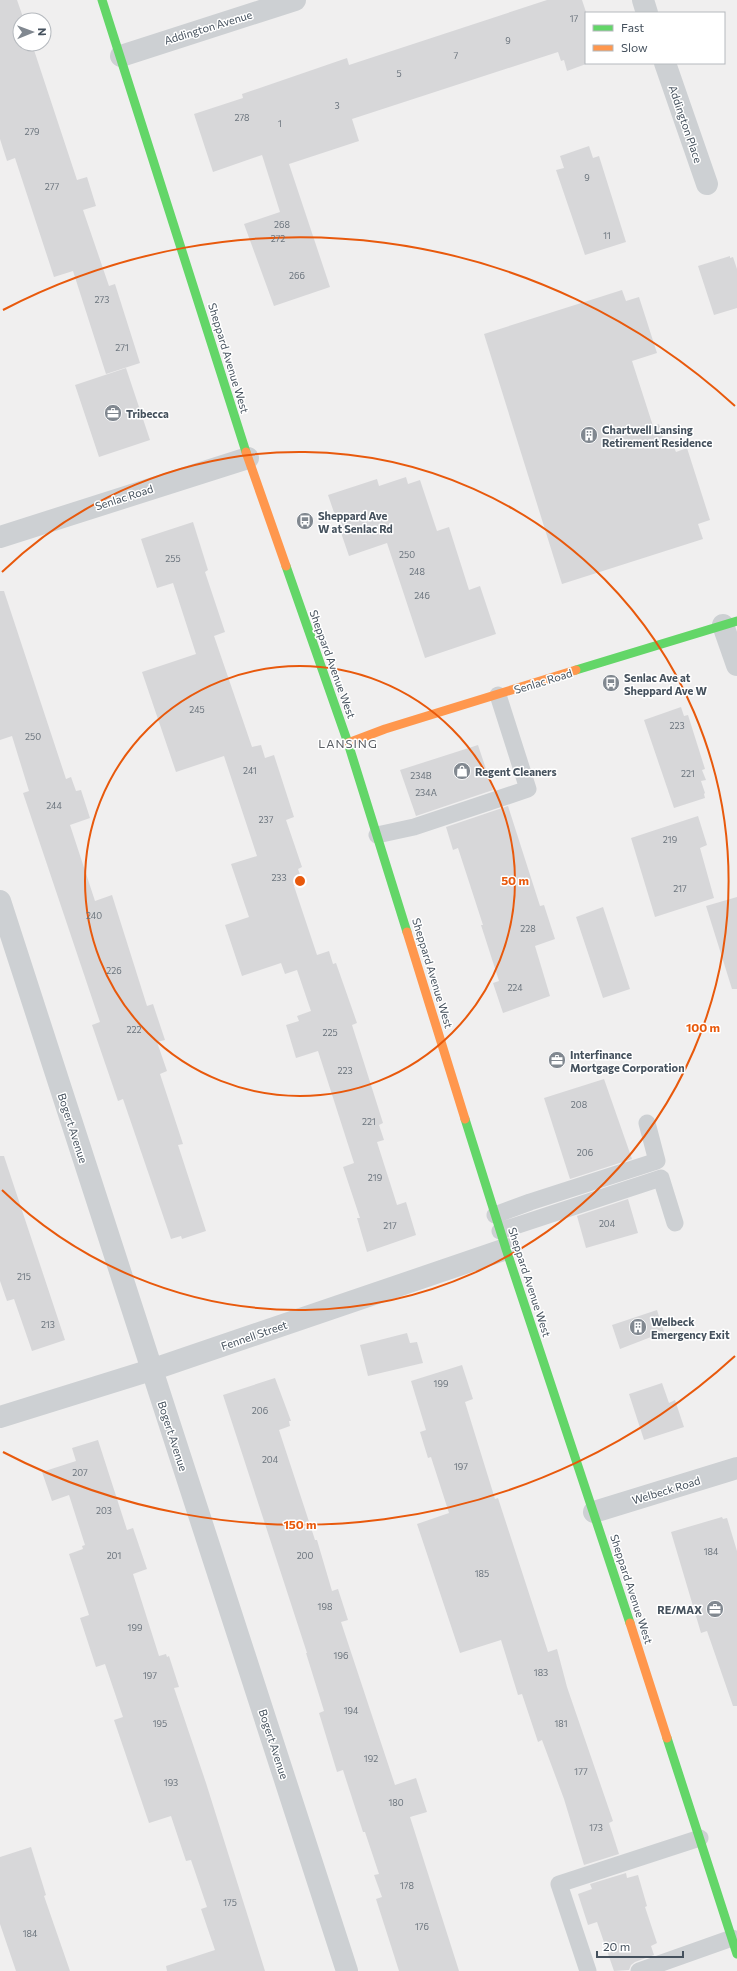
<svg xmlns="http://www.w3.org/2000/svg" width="737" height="1971" font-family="Commissioner,sans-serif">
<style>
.building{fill:#d7d7d9}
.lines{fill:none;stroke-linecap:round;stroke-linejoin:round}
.lane{stroke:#cdd0d3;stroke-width:17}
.street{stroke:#cdd0d3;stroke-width:22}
.fast{stroke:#63d668;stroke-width:9}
.slow{stroke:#ff974d;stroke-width:9}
.ring{fill:none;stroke:#e8590c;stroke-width:2}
.labels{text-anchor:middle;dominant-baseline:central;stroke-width:3;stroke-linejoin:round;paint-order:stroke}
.number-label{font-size:9px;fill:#6b747d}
.street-label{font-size:11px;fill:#45515d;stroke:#fff}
.poi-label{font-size:11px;font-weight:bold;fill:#45515d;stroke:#fff;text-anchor:start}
.neighbourhood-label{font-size:12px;letter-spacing:1px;fill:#5a5e64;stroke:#fff}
.centre{fill:#e8590c;stroke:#fff;stroke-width:2}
.ring-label{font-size:12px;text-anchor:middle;font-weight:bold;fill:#e8590c;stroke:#fff;stroke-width:3;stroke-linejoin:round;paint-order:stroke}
</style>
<rect width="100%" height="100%" fill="#f0efef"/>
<!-- building -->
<path class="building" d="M0 0H17L24 20H20V44H32L77 180 87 177 96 206 83 210 109 286 115 284 140 363 106 374 73 271 54 277 15 158 7 161 0 139Z
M547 0H582L586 12V64L567 71 564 60 561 61 558 52 352 119 359 141 289 164 330 287 274 306 244 224 280 212 262 155 213 172 194 114 243 98 242 94 347 58 349 65Z
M589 146 593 158 599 156 626 242 585 255 556 170 564 168 560 156Z
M730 256V258L733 257 737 269V308L714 315 698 266Z
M622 290 626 301 639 297 657 353 632 361 653 426 659 424 666 447 673 445 676 452 687 448 710 520 698 524 703 539 562 584 484 334Z
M126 368 150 440 99 457 75 385Z
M406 477 408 484 420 480 437 531 449 527 469 590 480 586 496 634 425 658 387 543 349 556 328 495 377 479 379 486Z
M193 522 208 570 205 572 225 632 214 636 252 747 261 745 265 758 274 755 294 817 286 820 302 867 298 869 303 883 294 886 317 955 329 951 333 964 336 963 357 1023 352 1025 383 1123 379 1125 384 1140 377 1142 397 1205 406 1202 416 1235 367 1252 357 1218H360L343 1167 354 1163 318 1051 296 1058 286 1025 299 1021 297 1016 311 1011 297 970 285 974 281 963 242 976 225 925 249 917 231 864 257 856 224 756 176 772 142 672 196 654 173 583 157 588 141 539Z
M0 591H4L66 779 71 777 76 791 81 790 90 818 70 825 95 901 112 895 147 1006 153 1004 165 1040 157 1042 167 1071 160 1074 183 1144 178 1145 206 1231 182 1239 181 1236 171 1239 123 1099 118 1101 92 1025 100 1022 23 793 29 791 12 736 0 740Z
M681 707 684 716 688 715 705 769 702 770 706 780 701 781 705 793 704 794 705 798 674 808 644 720Z
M478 745 493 790 416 816 400 770Z
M508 806 540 906 544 905 555 939 535 946 550 996 503 1013 493 983 499 981 481 925H483L458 848 453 850 446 827Z
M698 816 707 845 700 848 714 898 655 917 631 838Z
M737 897V989H732L706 906Z
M603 907 630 989 603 998 576 917Z
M604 1079 632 1159 570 1179 544 1098Z
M0 1156H4L65 1340 32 1351 14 1299 7 1301 0 1281Z
M628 1199 638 1233 586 1248 577 1216Z
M657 1310 664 1332 620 1349 612 1325Z
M407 1333 410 1343 417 1342 423 1363 368 1376 360 1345Z
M462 1365 473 1399 465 1402 495 1499 498 1498 548 1652 557 1649 567 1687 613 1821 609 1823 619 1854 584 1865 564 1799 542 1740 538 1742 522 1694 518 1695 501 1640 460 1653 417 1524 449 1513 431 1457 428 1458 420 1432 426 1430 411 1381Z
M275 1378 291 1421H289L290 1426 279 1430 315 1540H317L332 1591 338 1589 348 1620 341 1622 395 1785 416 1778 427 1812 410 1817 459 1971H399L376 1899 382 1897 374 1875 379 1874 365 1832H363L343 1770 337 1772 319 1713 324 1711 306 1653H307L223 1395Z
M662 1383 669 1403 675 1400 684 1427 644 1440 629 1394Z
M98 1440 127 1530 133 1528 147 1569 133 1574 159 1656 166 1654 167 1657 169 1656 179 1687 174 1688 206 1783 265 1971H167L166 1966 215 1950 201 1909 207 1907 191 1860 186 1861 171 1816 149 1823 114 1720 123 1717 105 1664 96 1667 80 1618 89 1615 69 1554 83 1549 82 1546 85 1545 69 1495 52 1501 42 1472 76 1461 72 1448Z
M722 1517 723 1519 727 1518 737 1551V1706H733L707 1631 701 1633 671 1532Z
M31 1847 46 1895 44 1896 70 1971H16L0 1924V1857Z
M626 1873 627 1878 638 1875 647 1906 645 1907 657 1943 651 1946 654 1955 635 1962 631 1965 629 1970 614 1971 597 1922 588 1925 578 1894 592 1889 590 1884Z"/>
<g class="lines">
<!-- lane -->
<path class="lane" d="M377 835 414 827 528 789 498 695
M495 1215 530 1202 657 1161 647 1123
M500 1231 661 1178 675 1223
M588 1971 559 1884 700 1838
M639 1971 732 1938"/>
<!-- street -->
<path class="street" d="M643 0 647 13
M121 56 295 0
M665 63 707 184
M0 537 248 458
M723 625 737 665
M0 901 347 1971
M0 1417 151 1370 506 1249
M594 1512 737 1468"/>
<!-- fast -->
<path class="fast" d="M102 0 246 452
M286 566 348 743 407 932
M576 670 737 621
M465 1119 506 1249 630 1623
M667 1738 737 1954"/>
<!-- slow -->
<path class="slow" d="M246 452 286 566
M348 743 385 729 576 670
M407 932 465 1119
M630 1623 667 1738"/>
</g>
<!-- distance rings -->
<g class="ring">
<circle cx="300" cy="881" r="215"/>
<path d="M2 572A429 429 0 1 1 2 1190"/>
<path d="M735 1356A644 644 0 0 1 3 1452M3 310A644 644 0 0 1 735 406"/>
</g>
<!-- icons -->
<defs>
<symbol id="office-disc" viewBox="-11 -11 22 22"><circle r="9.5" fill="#818890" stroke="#fff"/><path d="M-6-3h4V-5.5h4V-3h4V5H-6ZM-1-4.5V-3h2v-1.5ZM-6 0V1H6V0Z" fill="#fff"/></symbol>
<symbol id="building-disc" viewBox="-11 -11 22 22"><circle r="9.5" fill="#818890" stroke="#fff"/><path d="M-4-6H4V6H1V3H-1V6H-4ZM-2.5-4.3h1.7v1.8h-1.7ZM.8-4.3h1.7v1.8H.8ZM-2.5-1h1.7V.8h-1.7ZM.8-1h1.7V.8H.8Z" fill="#fff"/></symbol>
<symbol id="bus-disc" viewBox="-11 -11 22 22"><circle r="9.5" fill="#818890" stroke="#fff"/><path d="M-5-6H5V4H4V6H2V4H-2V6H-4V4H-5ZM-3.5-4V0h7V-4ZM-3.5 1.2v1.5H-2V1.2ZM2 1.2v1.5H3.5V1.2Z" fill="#fff"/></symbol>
<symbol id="shop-disc" viewBox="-11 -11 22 22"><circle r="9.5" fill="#818890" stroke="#fff"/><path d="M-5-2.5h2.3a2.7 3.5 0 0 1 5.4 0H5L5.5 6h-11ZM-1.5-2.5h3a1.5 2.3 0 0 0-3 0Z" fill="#fff"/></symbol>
</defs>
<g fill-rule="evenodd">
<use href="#office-disc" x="103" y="403" width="20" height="20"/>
<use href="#building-disc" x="579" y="425" width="20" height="20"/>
<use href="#bus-disc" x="295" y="511" width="20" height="20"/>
<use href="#bus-disc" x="601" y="673" width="20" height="20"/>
<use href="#shop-disc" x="452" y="761" width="20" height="20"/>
<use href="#office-disc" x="547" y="1050" width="20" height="20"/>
<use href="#building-disc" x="628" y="1317" width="20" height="20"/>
<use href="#office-disc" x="705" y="1599" width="20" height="20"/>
</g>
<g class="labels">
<!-- number labels -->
<g class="number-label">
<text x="574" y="18">17</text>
<text x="508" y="40">9</text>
<text x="456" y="55">7</text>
<text x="399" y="73">5</text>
<text x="337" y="105">3</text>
<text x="242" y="117">278</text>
<text x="280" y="123">1</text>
<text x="32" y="131">279</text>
<text x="587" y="177">9</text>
<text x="52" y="186">277</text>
<text x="282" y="224">268</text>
<text x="607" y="235">11</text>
<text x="278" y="238">272</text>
<text x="297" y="275">266</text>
<text x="102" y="299">273</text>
<text x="122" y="347">271</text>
<text x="407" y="554">250</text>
<text x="173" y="558">255</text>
<text x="417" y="571">248</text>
<text x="422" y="595">246</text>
<text x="197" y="709">245</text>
<text x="677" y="725">223</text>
<text x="33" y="736">250</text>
<text x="250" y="770">241</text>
<text x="688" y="773">221</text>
<text x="421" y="775">234B</text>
<text x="426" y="792">234A</text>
<text x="54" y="805">244</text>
<text x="266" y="819">237</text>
<text x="670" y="839">219</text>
<text x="279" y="877">233</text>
<text x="680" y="888">217</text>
<text x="94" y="915">240</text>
<text x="528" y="928">228</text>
<text x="114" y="970">226</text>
<text x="515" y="987">224</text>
<text x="134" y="1029">222</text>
<text x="330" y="1032">225</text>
<text x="345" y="1070">223</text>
<text x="579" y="1104">208</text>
<text x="369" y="1121">221</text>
<text x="585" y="1152">206</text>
<text x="375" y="1177">219</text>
<text x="607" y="1223">204</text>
<text x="390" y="1225">217</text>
<text x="24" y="1276">215</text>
<text x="48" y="1324">213</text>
<text x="441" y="1383">199</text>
<text x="260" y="1410">206</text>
<text x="270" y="1459">204</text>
<text x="461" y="1466">197</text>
<text x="80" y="1472">207</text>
<text x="104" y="1510">203</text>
<text x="711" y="1551">184</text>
<text x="114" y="1555">201</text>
<text x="305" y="1555">200</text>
<text x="482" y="1573">185</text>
<text x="325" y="1606">198</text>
<text x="135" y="1627">199</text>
<text x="341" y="1655">196</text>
<text x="541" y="1672">183</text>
<text x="150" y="1675">197</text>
<text x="351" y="1710">194</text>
<text x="160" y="1723">195</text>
<text x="561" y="1723">181</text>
<text x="371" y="1758">192</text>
<text x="581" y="1771">177</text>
<text x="171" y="1782">193</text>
<text x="396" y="1802">180</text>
<text x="596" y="1827">173</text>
<text x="407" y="1885">178</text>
<text x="230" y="1902">175</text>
<text x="422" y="1926">176</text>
<text x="30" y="1933">184</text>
</g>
<!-- street labels -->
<g class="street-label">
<text transform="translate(208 27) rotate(-17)">Addington Avenue</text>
<text transform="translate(686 124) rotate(71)">Addington Place</text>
<text transform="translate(229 358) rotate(73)">Sheppard Avenue West</text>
<text transform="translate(124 497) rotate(-18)">Senlac Road</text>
<text transform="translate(333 664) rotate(70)">Sheppard Avenue West</text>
<text transform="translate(543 681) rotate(-17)">Senlac Road</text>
<text transform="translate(433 973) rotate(73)">Sheppard Avenue West</text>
<text transform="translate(73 1128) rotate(72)">Bogert Avenue</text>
<text transform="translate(530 1282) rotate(72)">Sheppard Avenue West</text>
<text transform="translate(254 1335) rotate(-19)">Fennell Street</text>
<text transform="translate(173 1436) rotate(72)">Bogert Avenue</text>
<text transform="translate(666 1490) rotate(-17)">Welbeck Road</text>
<text transform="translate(632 1589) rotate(72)">Sheppard Avenue West</text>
<text transform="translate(274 1744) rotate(72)">Bogert Avenue</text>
</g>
<!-- poi labels -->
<g class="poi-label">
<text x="126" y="413">Tribecca</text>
<text x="602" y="429">Chartwell Lansing<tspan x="602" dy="13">Retirement Residence</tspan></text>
<text x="318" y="515">Sheppard Ave<tspan x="318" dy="13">W at Senlac Rd</tspan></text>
<text x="624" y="677">Senlac Ave at<tspan x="624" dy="13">Sheppard Ave W</tspan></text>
<text x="475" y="771">Regent Cleaners</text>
<text x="570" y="1054">Interfinance<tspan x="570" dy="13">Mortgage Corporation</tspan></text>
<text x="651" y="1321">Welbeck<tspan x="651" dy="13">Emergency Exit</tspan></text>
<text x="702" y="1609" text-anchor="end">RE/MAX</text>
</g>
<!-- neighbourhood labels -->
<g class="neighbourhood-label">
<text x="348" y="743">LANSING</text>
</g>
</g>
<circle cx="300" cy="881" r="6" class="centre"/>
<g class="ring-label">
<text x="515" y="885">50 m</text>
<text x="703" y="1032">100 m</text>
<text x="300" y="1529">150 m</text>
</g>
<!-- legend -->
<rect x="585" y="12" width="140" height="52" fill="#ffffff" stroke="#b5b9be"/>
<rect x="593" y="25" width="20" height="6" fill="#63d668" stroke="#b5b9be"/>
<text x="621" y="32" font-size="12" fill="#45515d">Fast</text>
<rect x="593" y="45" width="20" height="6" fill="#ff974d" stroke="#b5b9be"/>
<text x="621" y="52" font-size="12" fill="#45515d">Slow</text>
<!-- north arrow -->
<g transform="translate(32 32) rotate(89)"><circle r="19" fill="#ffffff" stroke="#b5b9be"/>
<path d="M0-3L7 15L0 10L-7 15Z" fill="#818890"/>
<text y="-6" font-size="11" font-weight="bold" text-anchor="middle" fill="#45515d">N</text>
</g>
<!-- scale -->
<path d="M597 1951v6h86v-6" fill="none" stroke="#45515d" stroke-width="2"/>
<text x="603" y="1951" font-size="12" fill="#45515d" stroke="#ffffff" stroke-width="3" paint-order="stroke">20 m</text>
</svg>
